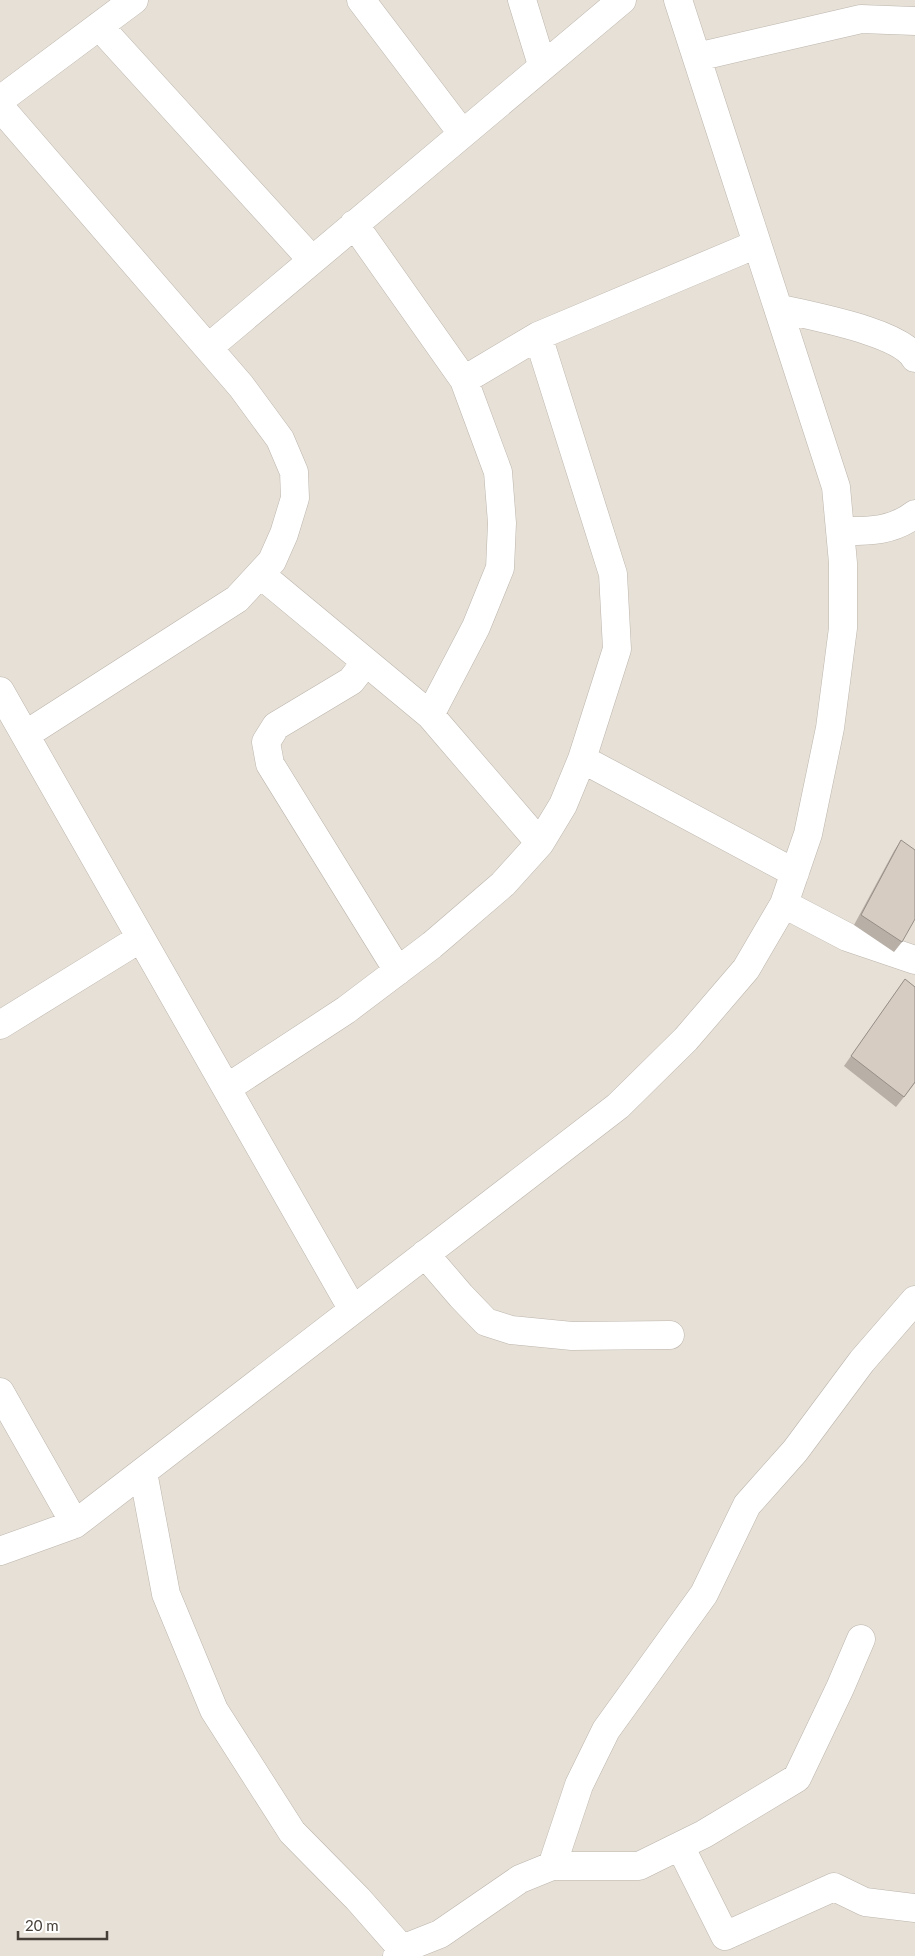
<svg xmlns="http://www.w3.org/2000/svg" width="915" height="1956" font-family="Lato,sans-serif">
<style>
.residential{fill:#e6e0d7}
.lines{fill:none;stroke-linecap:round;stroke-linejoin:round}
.street-casing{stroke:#bdb5ac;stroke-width:29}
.street{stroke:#fff;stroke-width:28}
.wall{fill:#b8afa7}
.building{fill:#d6ccc2;stroke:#968f88}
</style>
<rect width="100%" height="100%" fill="#f2eee8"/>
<!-- residential -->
<path class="residential" d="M0 0H915V1956H0Z"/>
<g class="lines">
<defs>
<path id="street" d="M361 0 462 133
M522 0 542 65
M99 26 312 260
M697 57 861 19 915 21
M0 100 134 0
M0 107 241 386 280 439 294 472 295 498 284 534 272 561 237 599 25 735
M354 224 464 380 538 336 757 244
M778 308C809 316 899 331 915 358
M208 348 622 0
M840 531C868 531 892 532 915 514
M260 574 430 715 540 843
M366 662 351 681 276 726 266 742 270 764 398 971
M0 691 353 1310
M430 715 476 627 500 568 502 523 498 472 464 380
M582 759 795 873
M784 904 847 937 915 960
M0 1025 141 938
M227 1088 346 1010 432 945 503 884 540 843 563 805 582 759 617 649 613 574 538 336
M425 1254 461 1296 486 1322 511 1330 572 1336 670 1335
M0 1392 75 1524
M143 1472 166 1594 214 1710 292 1832 358 1899 402 1949 397 1956
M0 1551 75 1524 618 1106 686 1039 746 969 784 904 808 834 830 728 843 628V563L836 487 678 0
M680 1846 725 1936 834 1887 865 1902 915 1908
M552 1866H639L704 1834 797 1778 840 1688 861 1639
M402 1949 440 1934 520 1879 552 1866 579 1785 606 1730 704 1594 747 1505 795 1451 862 1361 915 1300"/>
</defs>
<!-- street casing -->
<use href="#street" class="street-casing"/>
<!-- street -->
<use href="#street" class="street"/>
</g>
<!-- wall -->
<path class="wall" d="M901 840 902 942 894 952 854 925 894 851Z
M905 979 915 987V1083L896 1107 844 1066Z"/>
<!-- building -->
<path class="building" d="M901 840 915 850V919L902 942 861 915Z
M905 979 915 987V1082L904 1097 851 1056Z"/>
<!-- scale -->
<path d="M18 1931v8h89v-8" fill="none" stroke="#453f38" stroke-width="2.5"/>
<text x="25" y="1931" font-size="15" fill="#453f38" stroke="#ffffff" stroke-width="4" paint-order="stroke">20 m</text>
</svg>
